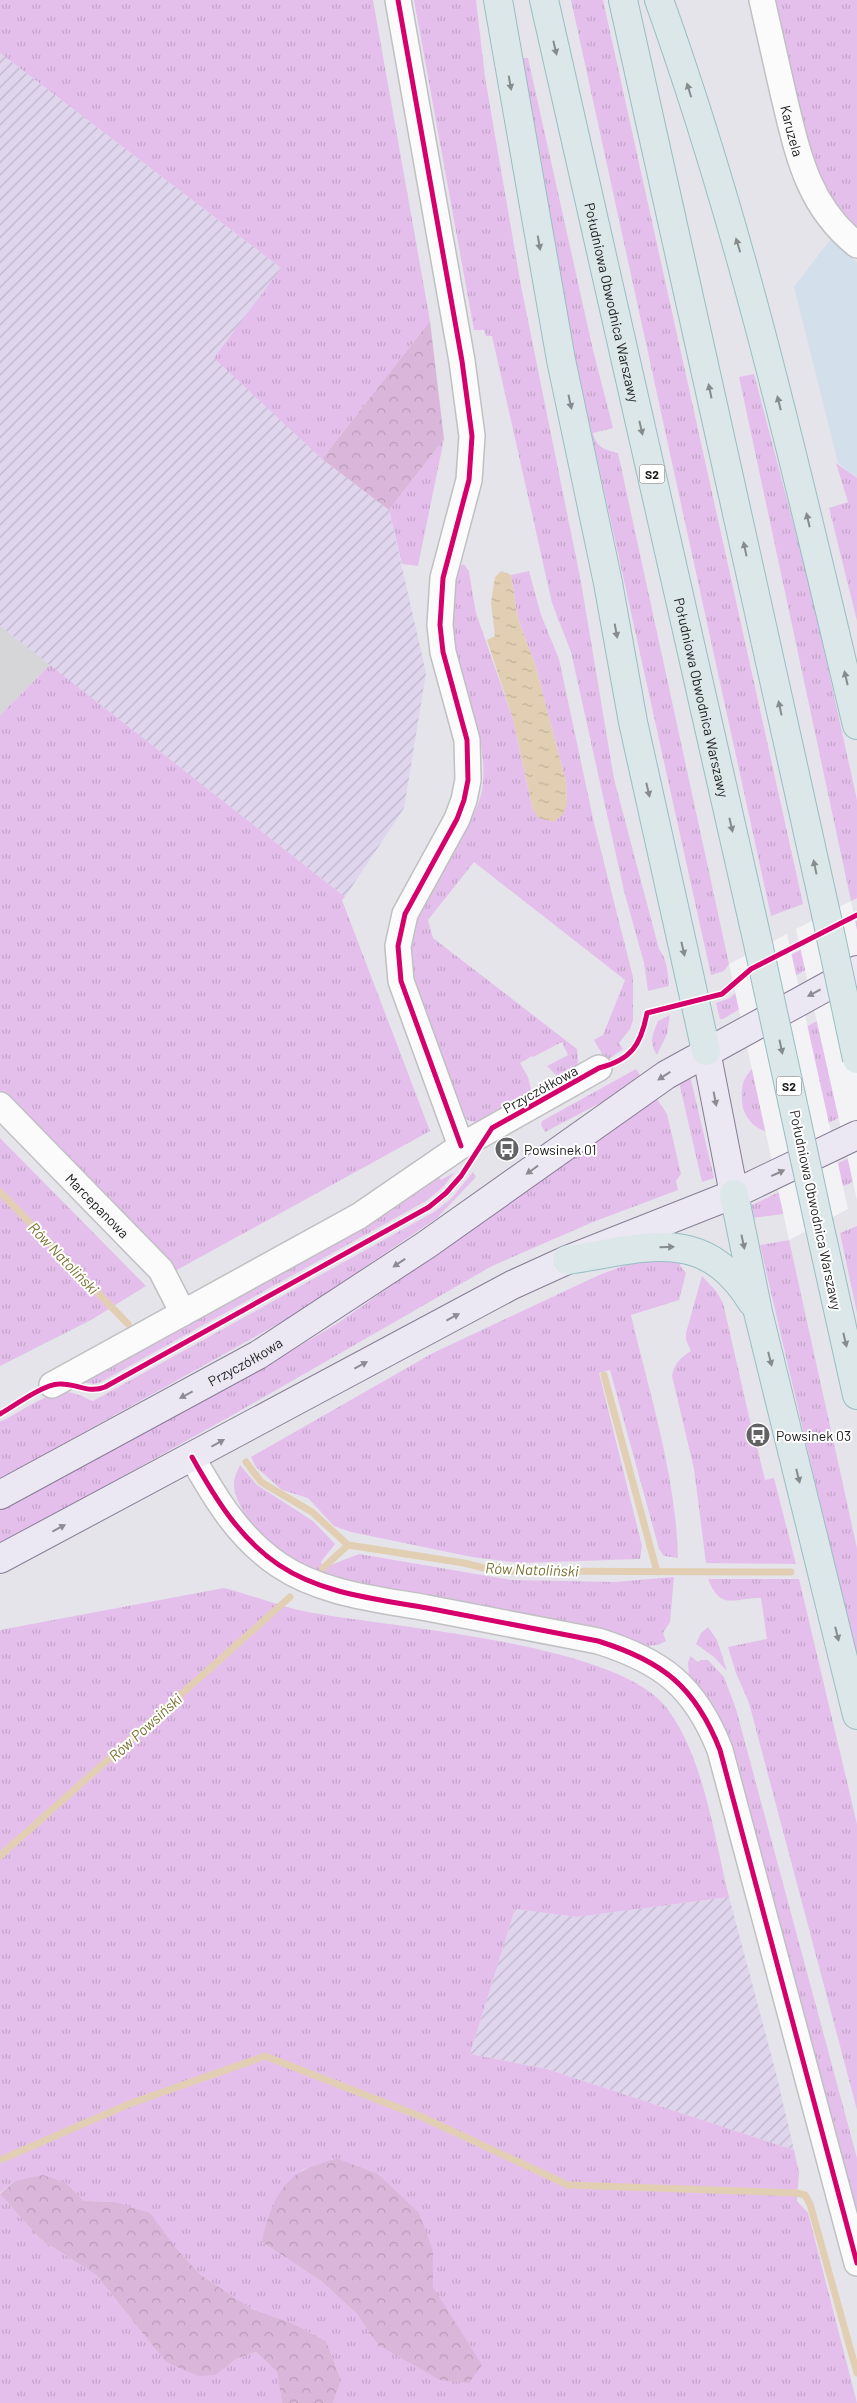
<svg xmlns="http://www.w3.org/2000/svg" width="857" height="2403" font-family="Barlow,sans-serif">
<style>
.residential{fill:#d6d6d9}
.commercial{fill:#d3dfea}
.farmland{fill:url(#farmland-furrows)}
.grass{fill:url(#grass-tufts);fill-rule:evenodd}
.forest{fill:url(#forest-crowns)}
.water{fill:url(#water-ripples)}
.pier{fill:#f3f3f6}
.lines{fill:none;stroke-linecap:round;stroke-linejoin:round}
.stream{stroke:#e2cfb3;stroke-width:7}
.minor-casing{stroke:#c0c0c3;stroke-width:28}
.secondary-casing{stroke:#877c95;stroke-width:30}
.motorway-casing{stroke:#97bec2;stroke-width:30}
.minor{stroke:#fbfbfc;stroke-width:25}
.secondary{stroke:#ece8f3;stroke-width:28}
.motorway{stroke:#dce7ea;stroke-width:28}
.motorway-bridge-casing{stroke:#97bec2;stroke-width:30;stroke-linecap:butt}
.motorway-bridge{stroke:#dce7ea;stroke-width:28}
.cycleway-casing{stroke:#fff;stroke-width:8}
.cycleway{stroke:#d6006c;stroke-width:5}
.oneway{fill:#868c8d}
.oneway2{fill:#8e8c92}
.labels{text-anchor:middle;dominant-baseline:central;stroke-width:4;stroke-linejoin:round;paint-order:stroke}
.shield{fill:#fff;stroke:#606060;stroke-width:1}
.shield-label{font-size:12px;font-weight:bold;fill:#1c1c1c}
.street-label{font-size:14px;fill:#1c1c1c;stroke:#fff}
.poi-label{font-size:14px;fill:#1c1c1c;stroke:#fff;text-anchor:start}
.water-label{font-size:15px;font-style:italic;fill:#7a7230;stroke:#fff}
</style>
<defs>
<pattern id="farmland-furrows" width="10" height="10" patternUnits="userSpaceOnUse" patternTransform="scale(1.25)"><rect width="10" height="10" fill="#dfd5ed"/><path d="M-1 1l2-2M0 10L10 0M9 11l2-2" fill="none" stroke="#bfb6cb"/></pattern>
<pattern id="grass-tufts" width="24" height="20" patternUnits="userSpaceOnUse" patternTransform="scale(1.25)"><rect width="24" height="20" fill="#e5bfec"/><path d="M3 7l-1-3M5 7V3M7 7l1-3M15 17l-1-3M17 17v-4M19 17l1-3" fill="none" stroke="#c4a4ca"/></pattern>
<pattern id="forest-crowns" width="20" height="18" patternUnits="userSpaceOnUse" patternTransform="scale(1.25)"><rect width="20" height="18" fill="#dab6da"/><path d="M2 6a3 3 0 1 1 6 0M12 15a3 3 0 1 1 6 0" fill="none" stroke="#ba9cba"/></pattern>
<pattern id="water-ripples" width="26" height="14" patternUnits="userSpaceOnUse" patternTransform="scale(1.25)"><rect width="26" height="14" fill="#e2cfb3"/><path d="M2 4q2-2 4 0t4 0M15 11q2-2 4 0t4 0" fill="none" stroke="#c1b199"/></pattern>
</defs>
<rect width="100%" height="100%" fill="#e4e4ea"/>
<!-- residential -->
<path class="residential" d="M0 626 50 665 0 715Z"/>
<!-- commercial -->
<path class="commercial" d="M830 240 857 262V478L838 463 794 287Z"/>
<!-- farmland -->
<path class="farmland" d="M0 53 281 268 322 459 389 510 426 673 404 808 345 897 0 626Z
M729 1897 776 2073 794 2150 547 2069 470 2054 515 1909 577 1917Z"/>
<!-- grass -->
<path class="grass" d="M0 0H373L430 321 322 459 214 358 281 268 0 53Z
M414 0H476L485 77 521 286 581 582 614 779 659 949C667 959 668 973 669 986L648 991 644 963 624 891 571 652 552 603 492 336H486L484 330H474Z
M571 0H603L803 904 771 916Z
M773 0H857V231C808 192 788 62 773 0Z
M521 58H528L593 350 613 428 593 433C596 447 605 450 618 453L729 964 724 971 711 975 568 327Z
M754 374 810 587 857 800V898L851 901 739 377Z
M444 439 418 566 402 564 389 510Z
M836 463 857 478V621L829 508 848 502Z
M464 564 469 572 476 613 513 719 533 810 567 804 566 782 535 664 518 619 511 575 529 571 541 615 559 659 594 823 633 977V1020L630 1029 619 1043 623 1049 606 1061 594 1040 603 1035 625 980 474 862 428 920 433 938 577 1049 578 1062 575 1070 557 1076 547 1066 568 1055 562 1042 533 1057 532 1056 520 1063 528 1077 531 1089C525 1100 497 1118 485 1121 462 1127 454 1106 448 1089 427 1034 398 977 417 917 424 896 443 872 454 851 464 830 482 806 483 782 487 732 460 684 453 635 449 613 454 589 458 567Z
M50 665 345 897 342 900 430 1131 175 1271 0 1091V715Z
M857 921V939L723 1019H720L716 1003 730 998 754 974Z
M847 1005 857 1109C841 1116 825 1126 808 1131 785 1138 751 1136 743 1108 741 1098 741 1083 747 1075 770 1042 813 1024 847 1005Z
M670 1015 667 1034 657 1055C648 1042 653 1034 658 1021Z
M636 1069 640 1075 604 1101 545 1132 541 1125 542 1121Z
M688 1078 691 1080 714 1178 702 1182 679 1082Z
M657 1099 667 1114 681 1174 676 1181 678 1190 593 1222 492 1266 236 1413 0 1545V1510L239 1382 338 1323Z
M0 1138 146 1286 91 1320 0 1366Z
M857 1154V1180L783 1214 752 1218 750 1208 752 1205Z
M455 1172 442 1188 426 1201 101 1382 94 1384 77 1381 437 1173 441 1180Z
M473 1172 476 1177 437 1218 294 1315 0 1479V1422C17 1414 45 1394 63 1392 74 1391 83 1397 93 1401L434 1212 451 1199Z
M857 1226V1313L840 1233Z
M789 1240 857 1548V1662L760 1245Z
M648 1257 681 1259 680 1266 686 1273 679 1300 631 1315C650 1395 676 1476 678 1558L664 1556 659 1549 610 1370 599 1373 642 1546 640 1559 521 1563 472 1557 351 1532 334 1526 308 1498 282 1490 256 1467 251 1457 433 1353 599 1275Z
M702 1276 716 1291 723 1303 751 1425H749L754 1447H757L765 1480 774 1478 796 1564 706 1563 694 1469 672 1376C674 1364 680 1358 691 1351L686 1340V1333Z
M240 1465 257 1485 313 1521 335 1544 321 1562 323 1568 359 1554 512 1580 615 1582 674 1577 670 1622 663 1633 666 1641 658 1645 644 1646 328 1575C311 1570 297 1564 282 1555 265 1544 232 1504 234 1483 234 1477 238 1470 240 1465Z
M708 1579H799L857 1824V2110L749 1703 736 1673 728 1647 767 1639 761 1598C733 1598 721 1611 708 1579Z
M224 1588C252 1595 280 1607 308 1612 391 1628 621 1642 669 1711 705 1762 714 1837 729 1897L577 1917 515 1909 470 2054 547 2069 794 2150 799 2173 797 2201 808 2213 857 2403H333L341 2380 326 2341 292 2323 252 2309 201 2275 175 2247 115 2202 84 2201 66 2183 15 2181 0 2193V1630ZM337 2158 378 2174 433 2251V2287L455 2325 378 2345 356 2313 321 2281 262 2242 302 2170Z
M708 1627 717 1640 727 1671 714 1657 696 1644 701 1633Z
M690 1656 698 1662 701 1660H708L724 1677 736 1709 857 2158V2218L689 1678 688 1663Z
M0 2194 40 2239 96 2275 133 2321 216 2375 236 2359 256 2352 277 2372 282 2403H0Z"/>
<!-- forest -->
<path class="forest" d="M430 321 444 439 389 510 322 459Z
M337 2158 378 2174 419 2213 433 2251V2287L482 2365 469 2383 440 2380 378 2345 356 2313 321 2281 262 2242C267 2216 278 2183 304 2170 314 2165 326 2162 337 2158Z
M43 2175 66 2183 84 2201 115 2202 150 2213 175 2247 201 2275 252 2309 292 2323 326 2341 341 2380 333 2403H282L277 2372 256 2352 236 2359 216 2375 198 2376 166 2362 96 2275 40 2239 0 2194 15 2181Z"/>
<!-- water -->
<path class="water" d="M501 571 511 575 518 619 535 664 566 782 567 804 563 814 554 822 538 818 533 810 513 719 487 640 495 636 491 603 495 577Z"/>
<!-- pier -->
<path class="pier" d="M851 901 857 930V1200L796 929Z
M787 934 848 1209 789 1240 729 964Z"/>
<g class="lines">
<!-- stream -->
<path class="stream" d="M0 1192 128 1324
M604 1375 657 1572
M246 1462 261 1482 312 1512 348 1545 464 1563 496 1571 791 1572
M323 1568 348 1545
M0 1856 290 1597
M0 2160 129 2104 265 2056 422 2117 568 2185 797 2193 805 2195 810 2204 857 2373"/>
<defs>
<g id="minor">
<path d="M398 0 462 361 472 436 469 480 443 578 440 625 443 652 467 740 468 780 464 800 457 819 405 914 398 946 401 981 461 1146"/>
<path id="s1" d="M762 0C769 32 777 65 784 97 798 155 808 206 857 245"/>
<path id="s2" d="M0 1105 161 1270 183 1313"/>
<path d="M52 1385 359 1216 461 1146 599 1068"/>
<path d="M192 1457C215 1498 239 1538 279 1565 322 1594 377 1599 427 1608 484 1619 541 1630 598 1641 662 1661 695 1686 720 1750L857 2263"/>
</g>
<g id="secondary">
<path d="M706 1051 734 1194"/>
<path id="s3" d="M0 1495 258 1355 426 1245 666 1075 857 970"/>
<path d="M0 1559 512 1285 567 1260 734 1194 857 1135"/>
</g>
<g id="motorway">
<path d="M498 0 561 360 608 583 633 722 706 1051"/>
<path id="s4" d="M544 0 759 948"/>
<path d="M623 0 826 914"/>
<path d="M659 0C744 236 799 482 857 725"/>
<path d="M734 1194 758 1312 857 1715"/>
<path d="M819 1224 857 1395"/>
<path d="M567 1260C644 1249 703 1223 752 1302"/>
</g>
</defs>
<!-- minor casing -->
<use href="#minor" class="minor-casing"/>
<!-- secondary casing -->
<use href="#secondary" class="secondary-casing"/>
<!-- motorway casing -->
<use href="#motorway" class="motorway-casing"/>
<!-- minor -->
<use href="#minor" class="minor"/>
<!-- secondary -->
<use href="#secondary" class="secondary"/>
<!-- motorway -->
<use href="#motorway" class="motorway"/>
<defs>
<path id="motorway-bridge" d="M826 914 857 1059
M759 948 819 1224"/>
</defs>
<!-- motorway-bridge casing -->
<use href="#motorway-bridge" class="motorway-bridge-casing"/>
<!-- motorway-bridge -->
<use href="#motorway-bridge" class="motorway-bridge"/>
<defs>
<path id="cycleway" d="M398 0 462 361 472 436 469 480 443 578 440 625 443 652 467 740 468 780 464 800 457 819 405 914 398 946 401 981 461 1146
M0 1414C14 1406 44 1384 59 1384 77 1383 88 1394 105 1387L429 1207 446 1193 461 1176 492 1128 599 1068C631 1060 641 1045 647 1013L722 994 751 969 857 915
M192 1457C215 1498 239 1538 279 1565 322 1594 377 1599 427 1608 484 1619 541 1630 598 1641 662 1661 695 1686 720 1750L857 2263"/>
</defs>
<!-- cycleway casing -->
<use href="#cycleway" class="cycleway-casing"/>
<!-- cycleway -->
<use href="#cycleway" class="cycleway"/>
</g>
<!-- one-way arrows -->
<defs><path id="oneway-solid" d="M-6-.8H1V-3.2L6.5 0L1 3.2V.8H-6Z" transform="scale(1.25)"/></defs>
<g class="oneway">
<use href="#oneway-solid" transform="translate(555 48) rotate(77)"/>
<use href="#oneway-solid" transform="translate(510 83) rotate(80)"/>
<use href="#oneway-solid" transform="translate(689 90) rotate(-107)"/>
<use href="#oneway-solid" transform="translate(539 243) rotate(80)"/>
<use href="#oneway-solid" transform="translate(738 245) rotate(-107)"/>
<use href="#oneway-solid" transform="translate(710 391) rotate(-102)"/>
<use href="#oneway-solid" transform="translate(570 402) rotate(78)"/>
<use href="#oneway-solid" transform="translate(779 403) rotate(-104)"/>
<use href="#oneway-solid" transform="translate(641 428) rotate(77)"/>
<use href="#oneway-solid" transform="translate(808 520) rotate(-103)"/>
<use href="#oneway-solid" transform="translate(745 549) rotate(-102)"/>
<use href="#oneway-solid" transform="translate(616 631) rotate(80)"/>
<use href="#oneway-solid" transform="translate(846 678) rotate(-103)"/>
<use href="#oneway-solid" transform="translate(780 708) rotate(-102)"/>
<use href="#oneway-solid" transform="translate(648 790) rotate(77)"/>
<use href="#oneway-solid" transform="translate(731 825) rotate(77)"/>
<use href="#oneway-solid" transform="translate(815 867) rotate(-102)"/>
<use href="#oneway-solid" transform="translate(683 949) rotate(77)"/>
<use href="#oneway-solid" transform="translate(781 1047) rotate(78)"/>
<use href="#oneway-solid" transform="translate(743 1242) rotate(78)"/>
<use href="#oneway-solid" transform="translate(667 1247) rotate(-1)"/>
<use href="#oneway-solid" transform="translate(845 1340) rotate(77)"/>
<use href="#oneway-solid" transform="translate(770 1359) rotate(76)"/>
<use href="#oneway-solid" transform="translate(798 1476) rotate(76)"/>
<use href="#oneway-solid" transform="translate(837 1634) rotate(76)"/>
</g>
<g class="oneway2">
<use href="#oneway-solid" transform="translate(814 993) rotate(152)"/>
<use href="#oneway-solid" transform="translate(664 1076) rotate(147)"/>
<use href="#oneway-solid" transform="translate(715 1099) rotate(79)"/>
<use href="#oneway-solid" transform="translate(532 1170) rotate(144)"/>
<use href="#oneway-solid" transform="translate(778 1173) rotate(-25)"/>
<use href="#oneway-solid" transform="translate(399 1263) rotate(146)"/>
<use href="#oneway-solid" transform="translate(453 1317) rotate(-28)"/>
<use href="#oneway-solid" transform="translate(361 1365) rotate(-28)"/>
<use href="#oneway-solid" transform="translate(186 1395) rotate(152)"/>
<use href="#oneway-solid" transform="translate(218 1443) rotate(-29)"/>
<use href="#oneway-solid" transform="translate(59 1528) rotate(-28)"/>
</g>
<!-- icons -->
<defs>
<symbol id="bus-disc" viewBox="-11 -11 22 22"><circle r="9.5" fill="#626264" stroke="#fff"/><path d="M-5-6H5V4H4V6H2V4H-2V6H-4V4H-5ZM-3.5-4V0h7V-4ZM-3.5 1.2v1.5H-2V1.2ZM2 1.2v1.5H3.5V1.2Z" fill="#fff"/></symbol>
</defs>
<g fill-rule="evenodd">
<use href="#bus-disc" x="493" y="1135" width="28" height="28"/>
<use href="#bus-disc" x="744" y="1421" width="28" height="28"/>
</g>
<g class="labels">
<!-- shield labels -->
<g class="shield">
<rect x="639.5" y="464.5" width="25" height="19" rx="4"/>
<rect x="776.5" y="1076.5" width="25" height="19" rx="4"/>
</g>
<g class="shield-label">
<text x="652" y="474">S2</text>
<text x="789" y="1086">S2</text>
</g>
<!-- street labels -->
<g class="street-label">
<text stroke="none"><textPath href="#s1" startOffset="134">Karuzela</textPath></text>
<text stroke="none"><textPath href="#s4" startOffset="310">Południowa Obwodnica Warszawy</textPath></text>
<text stroke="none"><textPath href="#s4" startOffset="715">Południowa Obwodnica Warszawy</textPath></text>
<text transform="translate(540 1089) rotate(-29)">Przyczółkowa</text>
<text stroke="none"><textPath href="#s2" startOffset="140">Marcepanowa</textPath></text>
<text transform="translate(816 1210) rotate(78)">Południowa Obwodnica Warszawy</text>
<text stroke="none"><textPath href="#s3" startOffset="279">Przyczółkowa</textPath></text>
</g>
<!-- poi labels -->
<g class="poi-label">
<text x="524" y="1149">Powsinek 01</text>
<text x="776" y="1435">Powsinek 03</text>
</g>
<!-- water labels -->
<g class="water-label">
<text transform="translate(64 1258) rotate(46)">Rów Natoliński</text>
<text transform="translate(532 1569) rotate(2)">Rów Natoliński</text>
<text transform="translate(145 1727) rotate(-42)">Rów Powsiński</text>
</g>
</g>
</svg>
